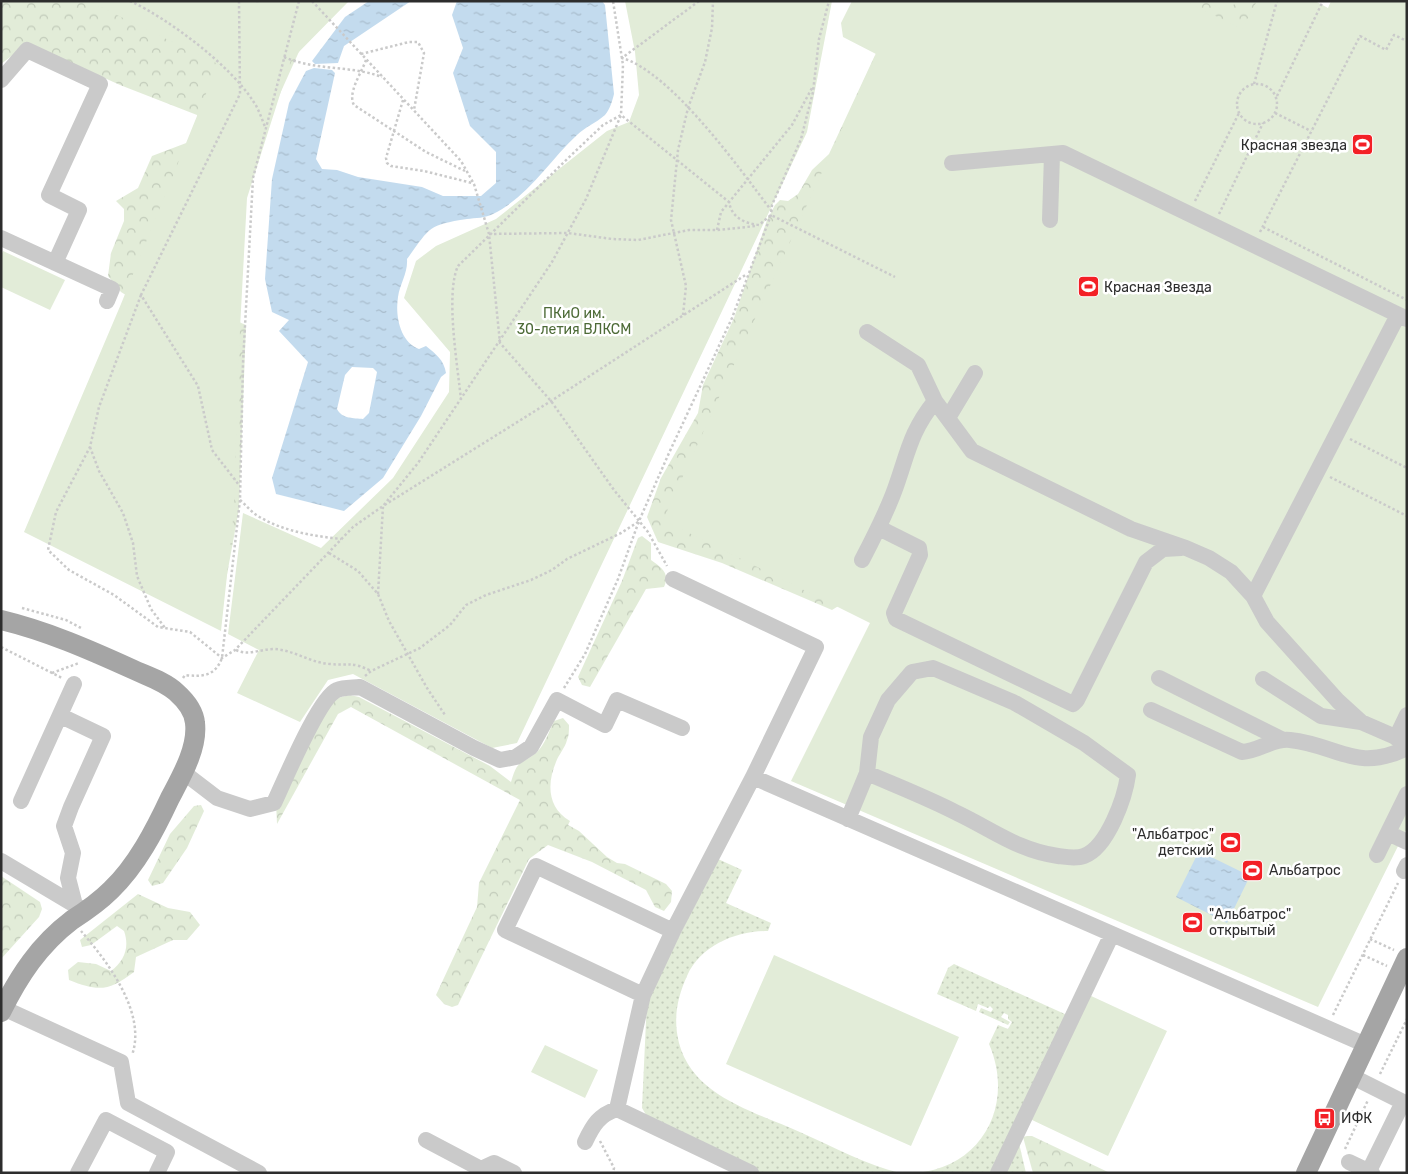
<svg xmlns="http://www.w3.org/2000/svg" width="1408" height="1174" font-family="Rubik,sans-serif">
<style>
.grass{fill:url(#grass-dots)}
.forest{fill:url(#forest-crowns)}
.park{fill:#e2ecd8}
.water{fill:url(#water-ripples);fill-rule:evenodd}
.lines{fill:none;stroke-linecap:round;stroke-linejoin:round}
.path{stroke:#cacaca;stroke-width:2.5;stroke-dasharray:2.5 2.5;stroke-linecap:butt}
.minor{stroke:#cacaca;stroke-width:16}
.major{stroke:#a5a5a5;stroke-width:20}
.labels{text-anchor:middle;dominant-baseline:central;stroke-width:5;stroke-linejoin:round;paint-order:stroke}
.poi-label{font-size:14px;fill:#2d2d2d;stroke:#fff;text-anchor:start}
.park-label{font-size:14px;fill:#4d6b37;stroke:#fff}
</style>
<defs>
<pattern id="grass-dots" width="8" height="8" patternUnits="userSpaceOnUse" patternTransform="scale(1.25)"><rect width="8" height="8" fill="#e2ecd8"/><path d="M2 2h.1M6 6h.1" fill="none" stroke="#c2cbba" stroke-width="1.8" stroke-linecap="round"/></pattern>
<pattern id="forest-crowns" width="20" height="18" patternUnits="userSpaceOnUse" patternTransform="scale(1.25)"><rect width="20" height="18" fill="#e2ecd8"/><path d="M2 6a3 3 0 1 1 6 0M12 15a3 3 0 1 1 6 0" fill="none" stroke="#c2cbba"/></pattern>
<pattern id="water-ripples" width="26" height="14" patternUnits="userSpaceOnUse" patternTransform="scale(1.25)"><rect width="26" height="14" fill="#c3dbee"/><path d="M2 4q2-2 4 0t4 0M15 11q2-2 4 0t4 0" fill="none" stroke="#a8bccc"/></pattern>
</defs>
<rect width="100%" height="100%" fill="#fff"/>
<!-- grass -->
<path class="grass" d="M718 859 742 870 726 903 771 923 768 931C736 931 701 945 687 976 677 998 673 1019 679 1043 693 1097 756 1112 802 1133 834 1147 866 1165 900 1173H762L648 1118 642 1108 647 1000Z
M954 964 1067 1015 991 1173H916C983 1167 1015 1104 989 1044L998 1025 1008 1029 1012 1022 1008 1019V1015L1004 1013 1001 1017 1010 1022 1008 1025 979 1012 981 1008 991 1012 993 1009 990 1006 988 1008 978 1004 976 1011 937 994 948 968Z
M1018 1139 1026 1173H1000Z"/>
<!-- forest -->
<path class="forest" d="M1 1H317L302 45 250 160 232 319 246 325 239 509 226 580 140 304 121 292 108 276 111 253 124 221V209L116 201 138 188 152 156 202 137 197 115 120 85 36 47 26 45 1 64Z
M1149 1H1270L1252 46Z
M876 53 840 605 832 610 722 563 658 542 647 517 661 478 698 413 703 385 734 318 767 220 775 205 780 200 788 201 798 194 812 170 829 154Z
M642 536 651 543V560C662 568 670 573 664 587L646 589 590 687 582 685 578 677 622 581 638 538Z
M350 695 359 697 490 766 511 782C518 759 519 766 536 753 545 745 549 731 554 721L563 718 569 725C569 730 569 736 567 740 565 748 559 754 556 762 547 783 547 808 570 821L568 825 579 831 607 857 617 863 625 864 666 884 672 891 671 902 664 911 655 907 646 890 592 862 548 845 529 859 458 1005 452 1007 444 1004 436 995 477 907 479 883 520 800 351 707 338 714 277 824 276 802 327 706 337 698Z
M201 805 204 811 187 848 163 883 152 886 148 880 170 834 194 806Z
M1 876 40 902 42 909 39 917 1 959Z
M138 894 168 908 190 912 200 925 187 940H173L136 957 134 972C109 991 99 992 69 980L68 970 78 962 96 964 111 971C124 961 130 948 124 931L117 926 91 945 82 947 80 940Z
M1027 1136H1032L1110 1173H1033L1023 1137Z"/>
<!-- park -->
<path class="park" d="M88 1H349L291 60 247 198 238 366 234 510 221 631 24 532 121 304 218 64Z
M625 1H832L807 132 517 743 492 748 353 674 328 680 300 722 237 693 259 650 228 634 243 513 321 548 393 478 449 392 450 352 404 298 416 261 436 246 496 219 607 131 629 122 639 95 635 52Z
M852 1H1185L1242 29 1257 1H1315L1328 8 1331 1H1407V828L1318 1007 791 781 870 623 663 520 876 54 843 37 841 23Z
M1206 1H1237L1227 12Z
M3 251 65 280 50 310 1 287V256Z
M774 955 959 1037 911 1146 726 1064Z
M1089 995 1167 1031 1108 1156 1030 1119Z
M545 1045 598 1070 585 1098 531 1072Z"/>
<!-- water -->
<path class="water" d="M369 1H411L344 46 338 63 315 64 312 61 345 17Z
M457 1H602L605 5 614 94C612 102 610 109 605 115 596 123 585 127 577 135 549 161 528 197 493 214 486 218 475 218 467 219 427 225 430 228 407 259 408 273 400 283 398 297 395 316 400 342 419 349L426 346C436 354 444 360 446 373L441 377 421 416 383 478 344 511 276 494 272 478 308 362 279 331 289 320 272 312 265 279 272 179 289 103 306 71 314 68 332 70 335 73 316 159 322 169 337 170 358 177 422 187 443 196H481L496 183V152L470 126 453 73 463 48 452 15ZM352 367 373 368 377 372 369 413 363 419C354 418 342 419 337 409L345 375Z
M1199 851 1250 876 1227 923 1176 897Z"/>
<g class="lines">
<!-- path -->
<path class="path" d="M130 1C169 19 230 65 253 101 259 109 262 120 266 129
M239 1 240 94 141 295 198 386 212 450 239 485
M256 1H260
M312 1 461 161 474 184 489 234 500 343 551 401 614 490 648 532 667 566
M699 1 622 58C671 72 739 168 771 210
M361 54 409 42H418L424 53 414 110
M284 57C316 71 350 65 382 77
M366 60C362 72 347 93 354 105L426 152 465 171
M1237 104a20 20 0 1 1 40 0a20 20 0 1 1-40 0Z
M1254 84 1277 1
M1277 96 1323 1
M403 100 386 158 387 163 391 166 424 171 472 183
M1275 113 1311 131
M1195 201 1239 113
M1219 214 1263 123
M1263 227 1407 300
M717 230 721 212 792 125 812 88
M1260 232 1360 36 1386 50 1394 35 1407 41
M489 234 568 233 612 239 638 240 689 230H717L756 226
M141 295 99 407 90 447 56 512 48 550 69 570 114 595 158 627 190 632 222 658 235 650 353 527 383 506 418 463 552 262 586 199 621 115 623 65 613 1
M683 315 686 286 671 220 678 150 688 108 705 62 712 28 713 1
M461 400C458 368 445 294 458 266L564 162 603 125 621 115 729 202C732 218 744 223 759 225L771 215 895 277
M1350 439 1407 468
M90 447 99 471 123 513 133 543 137 576 151 609 165 628
M1330 477 1407 516
M240 500C246 505 251 512 258 516 282 531 313 536 341 539
M329 553 358 571 378 594 389 621 427 688 445 715
M378 594 383 506 551 401 747 274
M22 608 66 620 81 628
M1 647 62 678
M236 650C249 656 260 649 274 649 294 650 311 663 330 664 350 666 351 661 371 671
M52 673 79 663
M365 676 371 671 420 648 450 625 466 605 486 595 531 580 552 570 567 559 621 533 638 522
M183 678 185 675C203 677 215 676 222 658L240 500 243 363 253 178 299 1
M564 688 585 654 618 579 639 521 669 453 732 318 771 215 772 205 801 139 813 92 819 39 829 1
M81 931C107 961 147 1013 132 1055
M1370 939 1394 950
M1363 955 1387 966
M1333 1015 1398 883
M1380 1074 1407 1019
M600 1141 614 1168 613 1173
M1345 1149 1368 1100"/>
<!-- minor -->
<path class="minor" d="M1 80 27 50 100 84 49 195 79 210 55 263
M952 163 1063 153 1407 319
M1050 220 1052 154
M1 238 112 289 107 301
M867 332 918 365 935 401 972 451 1131 529 1186 548 1209 558 1231 572 1253 596 1267 622 1338 701 1361 722 1407 742
M948 418 975 373
M879 528 919 548 920 555 894 613 896 619 1073 704 1077 700 1146 562 1163 549 1181 548
M862 560C874 537 886 514 895 489 908 453 910 432 935 401
M673 579 816 647 753 777
M1253 596 1398 315
M1159 678 1283 740
M1263 679 1321 716 1361 722
M1151 710 1242 752C1259 751 1273 738 1290 740 1338 745 1356 773 1407 748
M61 716 103 736 71 807 64 826 73 853 68 878 75 905
M1396 738 1407 715
M183 772 217 798 250 809 274 803C284 782 319 697 337 690 344 687 354 688 360 687L474 748 500 760 516 757 531 747 557 700 605 725 617 700 682 728
M21 801 74 684
M848 819 867 773C897 786 928 798 957 813 991 829 1019 851 1058 856 1066 857 1076 859 1084 856 1108 847 1125 797 1128 775L1084 743 1015 703 933 668 912 672 888 700 871 737 867 773
M1388 833 1407 842
M1377 855 1407 794
M1 861 80 908
M1404 871 1407 865
M643 995 505 930 536 866 673 931
M3 1008 121 1062 128 1103 259 1173
M1351 1076 1407 1104
M617 1109 643 995 673 931 753 777 1366 1045
M426 1140 481 1169
M585 1142C593 1125 599 1115 617 1109L751 1173
M1349 1162 1372 1173
M1369 1171 1403 1102
M78 1173 106 1120 167 1152 157 1173
M479 1173 481 1169 494 1163 514 1173
M998 1173 1112 934"/>
<!-- major -->
<path class="major" d="M1 620C47 631 90 650 132 669 147 676 164 681 176 692 185 700 194 711 195 723 198 748 181 777 170 798 155 830 137 865 111 890 99 902 86 911 72 920 39 945 19 976 1 1012
M1306 1173 1407 958"/>
</g>
<!-- icons -->
<defs>
<symbol id="stadium-square" viewBox="-11 -11 22 22"><rect x="-9" y="-9" width="18" height="18" rx="4" fill="#f32026" stroke="#fff"/><path d="M0-5a6.5 5 0 1 0 0 10a6.5 5 0 1 0 0-10ZM-3.5-1.8h7v3.6h-7Z" fill="#fff"/></symbol>
<symbol id="bus-square" viewBox="-11 -11 22 22"><rect x="-9" y="-9" width="18" height="18" rx="4" fill="#f32026" stroke="#fff"/><path d="M-5-6H5V4H4V6H2V4H-2V6H-4V4H-5ZM-3.5-4V0h7V-4ZM-3.5 1.2v1.5H-2V1.2ZM2 1.2v1.5H3.5V1.2Z" fill="#fff"/></symbol>
</defs>
<g fill-rule="evenodd">
<use href="#stadium-square" x="1350" y="132" width="25" height="25"/>
<use href="#stadium-square" x="1076" y="274" width="25" height="25"/>
<use href="#stadium-square" x="1218" y="830" width="25" height="25"/>
<use href="#stadium-square" x="1240" y="858" width="25" height="25"/>
<use href="#stadium-square" x="1180" y="910" width="25" height="25"/>
<use href="#bus-square" x="1312" y="1106" width="25" height="25"/>
</g>
<g class="labels">
<!-- poi labels -->
<g class="poi-label">
<text x="1347" y="145" text-anchor="end">Красная звезда</text>
<text x="1104" y="287">Красная Звезда</text>
<text x="1214" y="834" text-anchor="end">"Альбатрос"<tspan x="1214" dy="16">детский</tspan></text>
<text x="1269" y="870">Альбатрос</text>
<text x="1209" y="914">"Альбатрос"<tspan x="1209" dy="16">открытый</tspan></text>
<text x="1341" y="1118">ИФК</text>
</g>
<!-- park labels -->
<g class="park-label">
<text x="574" y="313">ПКиО им.<tspan x="574" dy="16">30-летия ВЛКСМ</tspan></text>
</g>
</g>
<!-- border -->
<rect width="1408" height="1174" fill="none" stroke="#2d2d2d" stroke-width="5"/>
</svg>
